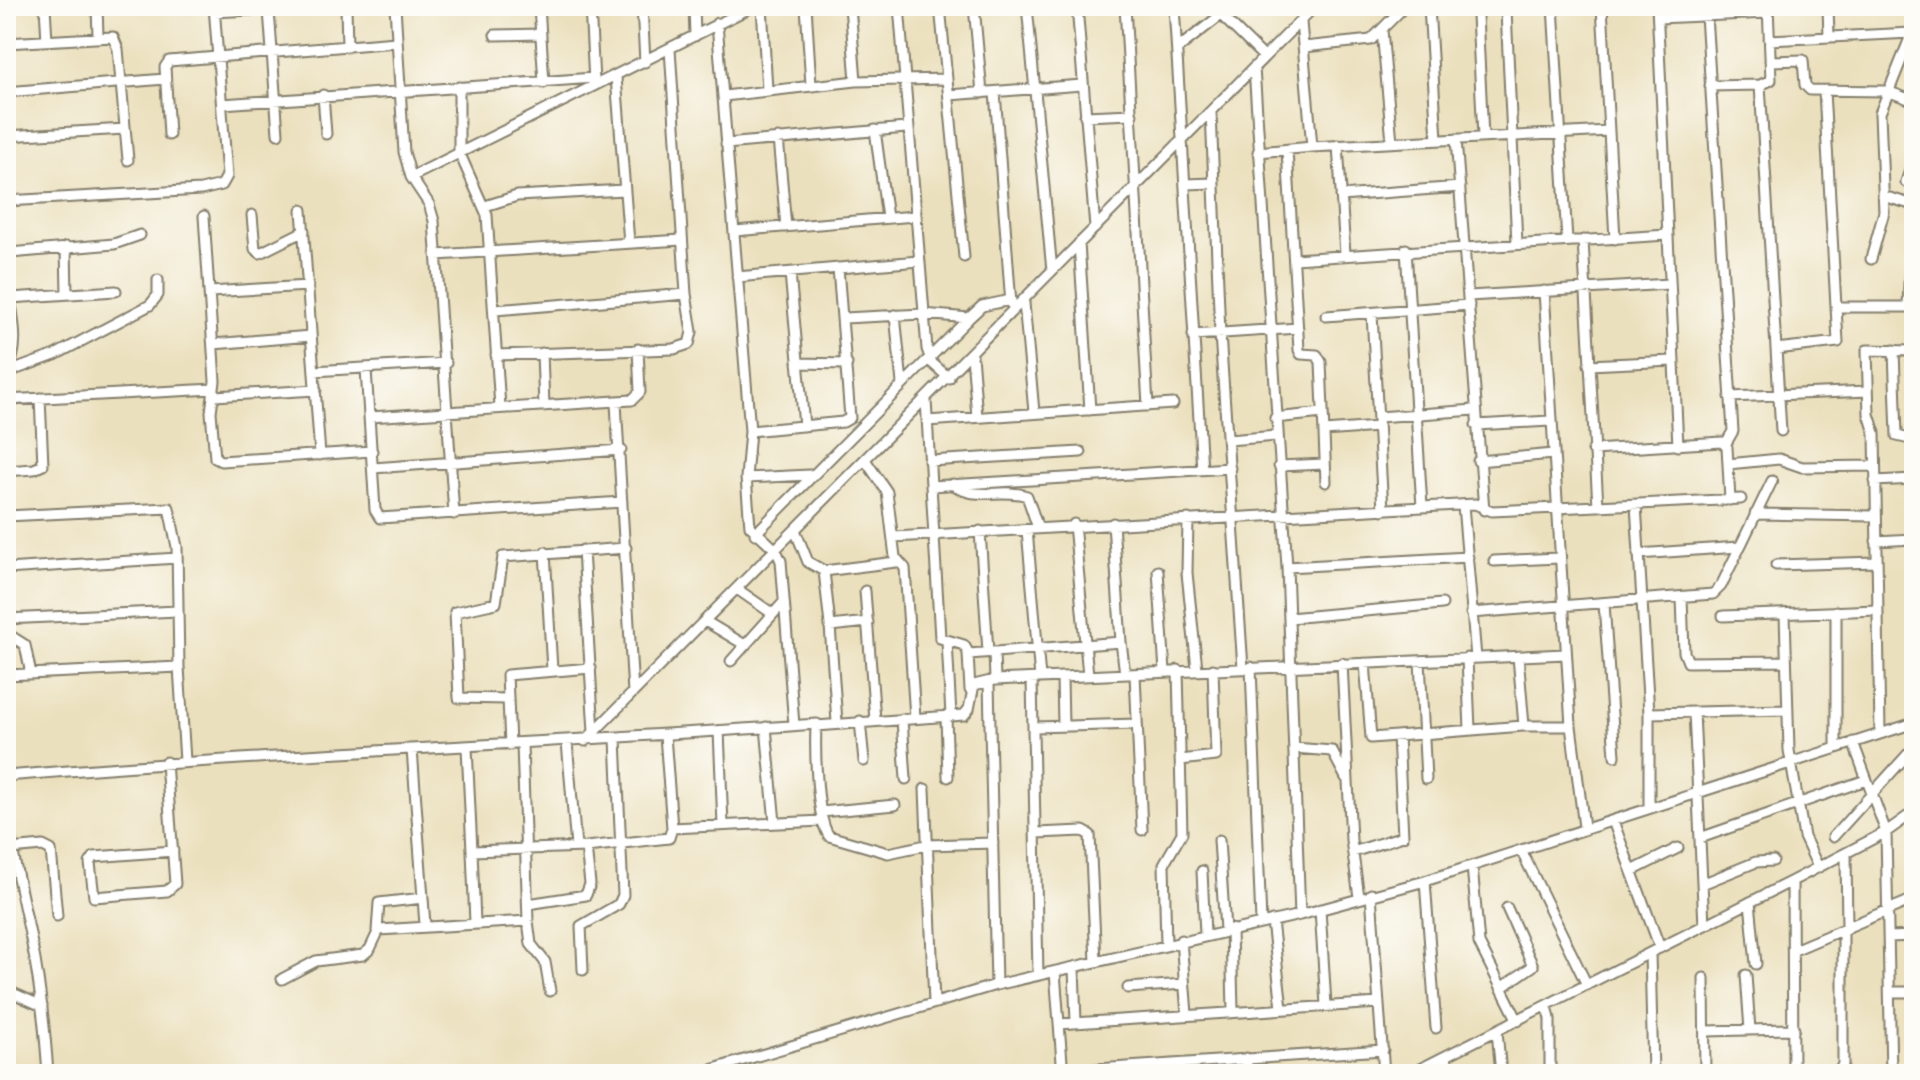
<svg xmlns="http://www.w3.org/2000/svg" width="1920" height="1080" font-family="'Libre Caslon Text',serif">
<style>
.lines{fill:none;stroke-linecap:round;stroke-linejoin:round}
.minor-casing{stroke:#847e6c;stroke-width:13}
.minor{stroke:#fff;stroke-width:9}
</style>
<rect width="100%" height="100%" fill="#fdfcf7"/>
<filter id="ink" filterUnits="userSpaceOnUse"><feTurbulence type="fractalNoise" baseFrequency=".0125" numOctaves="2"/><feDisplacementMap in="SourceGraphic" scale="16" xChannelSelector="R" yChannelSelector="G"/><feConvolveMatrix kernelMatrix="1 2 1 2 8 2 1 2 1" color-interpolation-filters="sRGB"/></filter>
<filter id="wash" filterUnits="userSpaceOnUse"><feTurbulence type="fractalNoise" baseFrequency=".006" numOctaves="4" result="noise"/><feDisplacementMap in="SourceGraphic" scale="32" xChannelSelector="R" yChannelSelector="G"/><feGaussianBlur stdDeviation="1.8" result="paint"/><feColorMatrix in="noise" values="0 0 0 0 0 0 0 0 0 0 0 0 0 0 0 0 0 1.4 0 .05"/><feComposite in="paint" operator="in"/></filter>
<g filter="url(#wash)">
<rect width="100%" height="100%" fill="#ebe0bd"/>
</g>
<g filter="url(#ink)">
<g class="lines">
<defs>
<path id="minor" d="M45 6 47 41
M97 6 98 36
M346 6 347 47
M395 6 404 152 411 177 429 204 434 221 454 514
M539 6 544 83
M590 6 594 82
M642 6 645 62
M694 6 695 36
M762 6 767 90
M806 6 811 85
M850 6 856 81
M899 6 927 349 932 363 949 378
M940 6 964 257
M974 6 982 93
M1027 6 1052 271
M1077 6 1095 228
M1125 6 1148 406
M1174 6 1202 470
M1429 6 1437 140
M1553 6 1567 241
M1602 6 1615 239
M1657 6 1678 446
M1828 6 1829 37
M491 7 503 6
M269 10 278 134
M1506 11 1517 243
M214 12 324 6
M1221 15 1264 57
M1477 15 1483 137
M1706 15 1733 431 1725 445
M1658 18 1768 13
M1301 22 1312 147 1609 131
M717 23 750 431 746 478 750 526 776 550 781 561 794 725
M1382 30 1392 142
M495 35 541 34
M1769 40 1912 33
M6 43 113 37 118 49 128 160
M1304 47 1371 40 1405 6
M1177 49 1221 15 1220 6
M1770 61 1803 60 1805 85 1810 90 1887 91 1914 101
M1254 68 1287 567 1300 915
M616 77 629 243
M1760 85 1781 431
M1710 86 1760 85 1771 80 1768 6
M459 87V152L487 215 500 407
M6 92 165 79
M995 92 1011 304
M323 95 326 134
M949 95 1082 85
M724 96 856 81 947 79
M222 104 594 78
M1211 112 1220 334 1243 668
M1085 116 1132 114
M875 130 887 218
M169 135 165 67 169 61 396 42
M6 136 125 129
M778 138 786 227
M1456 139 1484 510
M726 144 906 128
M1338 145 1345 254
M1287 150 1299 350 1301 354 1317 355 1321 362 1326 482
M1258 152 1312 147
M411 177 754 6
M1906 182 1914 158
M1186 184 1214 183
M1341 196 1460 187
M1883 196 1914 205
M6 201 201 190 222 185 227 176 214 6
M485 206 517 196 624 190
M302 210 320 455
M252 215 255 249 260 253 304 231
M204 216 215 381 211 412 215 458 221 461 372 451
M735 231 915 216
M1583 240 1598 506
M1079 243 1090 410
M66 247 67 294
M1406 249 1422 507
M436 255 682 240
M1294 259 1667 235
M1871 259 1884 212 1880 113 1914 28
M790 273 804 426
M737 277 919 261
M1544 291 1571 726 1584 827
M210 292 308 286
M1469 296 1669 284
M10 298 116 291
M1024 303 1034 412
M1836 307H1914
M1908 307 1910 260 1914 258
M495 310 686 294
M1372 314 1383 510
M895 315 902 383
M1326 316 1469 305
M844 318 923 314 969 318
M1193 335 1298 328
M213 344 311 336
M1776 349 1838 342 1824 91
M1894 350 1897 436 1914 440
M542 353 544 406
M496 355 674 349 689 344 692 332 686 294 670 49
M972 355 977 417
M798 363 847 364
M1589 365 1673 361
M366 369 375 510 380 518 622 502
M314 371 446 363
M6 372C28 336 0 292 10 253L114 244 140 235
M6 373 55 355 150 305 158 295V280
M214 396 316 390
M1730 397 1868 391
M6 400 214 389
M926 400 940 638 964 645 969 654 1121 642 1113 523
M616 403 633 693
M370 417 632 400 640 392 638 349
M1378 417 1475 410
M1275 418 1323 413
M927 421 1173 404
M1476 425 1550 421
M750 431 843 422 850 418 838 268
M1324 431 1378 427
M1228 440 1277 436
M1593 450 1722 442 1727 447 1730 500
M866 461 887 492 895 557 905 568 915 718
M929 461 1081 452
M1478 461 1553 454
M1728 464 1779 459 1802 467 1874 466
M1279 466 1325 464
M373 468 621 450
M6 471 34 469 43 465 40 398
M746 478 810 475
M1875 481 1914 479
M953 484C973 502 1003 487 1027 496L1038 528
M931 486 1230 468
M1463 505 1476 658
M1636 505 1649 713V808
M1755 514 1875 516
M6 516 169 508 177 547 179 667 185 761
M1188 519 1187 573 1197 669
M1074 524 1088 675
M795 530 808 562 824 571 830 625
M1027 530 1040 678
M980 531 988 652
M755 534 969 318 982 306 1011 300
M894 537 1475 504 1492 511 1741 499
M1876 541 1914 539
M583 550 594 732
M545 552 552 670
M1638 554 1739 547
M1494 561 1559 558
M1776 565 1877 562
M1287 567 1468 557
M6 569 177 558
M824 571 896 562
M1158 571 1165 671
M737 589 773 614
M865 591 875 720
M1682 598 1684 652 1688 662 1786 661
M1604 604 1615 756
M1836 611V747
M1471 613 1713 594 1721 586 1772 481
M1785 614 1789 750 1804 837 1818 867
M1723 616 1877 610
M1289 618 1442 604
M6 619 178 611
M705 621 745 645
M6 633 25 645 31 674
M947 641 951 716
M1121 642 1125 674
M994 652 995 680
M968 654 970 690
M1518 656 1524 726
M1467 658 1470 730
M731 661 783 603
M1420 661 1426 779
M1342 663 1351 840 1359 897
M1365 663 1371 738 1523 726H1571
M1251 667 1261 923
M1135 674 1142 830
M6 675 179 667
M1062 677 1063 726
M1032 679 1038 975
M989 682 996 985
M506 699 459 698 455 612 496 603 503 557 626 548
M1694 712 1704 925
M1649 713 1787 710
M946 716 948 777
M902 719 906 779
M860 721 864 761
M837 722 830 626 868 622
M766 727 775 823
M1035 727 1137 724
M719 731 723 825
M1880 733 1875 433 1869 414 1867 350 1914 351
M585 741 1315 6
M567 742 576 847
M1853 742 1886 832 1891 1074
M522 744 528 921 531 944 545 962 550 991
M510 745 507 675 591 668
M467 747 472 851 586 847 669 838 672 828 665 735
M1294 748 1332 751 1346 778
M412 749 425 925
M1180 760 1216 756 1213 669
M166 762 175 884 167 891 94 897 90 863 94 857 173 851
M6 776C276 753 547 744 817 724
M925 789 934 1003
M6 799C10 849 21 890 31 939 40 983 45 1029 48 1074
M821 812 895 805
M1613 821 1660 948
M672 828 823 821
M1037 833 1083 831 1090 835 1096 962
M1833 837 1908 754
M1700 838 1866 780
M1219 840 1225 930
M993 843 926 845 888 853 829 836C816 818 815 750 816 726L964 715 969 709 974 685 995 680 1566 654
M10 849 43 846 51 850 57 916
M1521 850 1587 985
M472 851 475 923
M1353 852 1403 836 1398 736
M1846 853 1847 929
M1472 866 1479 943 1518 1021
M1202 871 1205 935
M1632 871 1678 848
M1425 881 1436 1028
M1792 881 1793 1074
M1702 884 1756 862 1773 861
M1371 894 1384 1074
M1750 902 1756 964
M528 904 586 895 590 884 586 847
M1320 909 1326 1005
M1272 921 1282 1008
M1231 929 1233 1011
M377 931 379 903 423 898
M1889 937 1914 936
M1181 940 1187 1014
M1166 944 1164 864 1182 833 1178 670
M1794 950 1914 899
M1650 953 1653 1074
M1074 967 1076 1023
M583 970 581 926 619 904 623 895 616 739
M1055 972 1062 1062 1067 1071 1383 1050
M1746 975 1750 1030
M1704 978 1705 1074
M282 979 316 961 363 955 370 949 379 930 528 921
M1128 988 1184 984
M1501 988 1533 966 1507 908
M6 990 42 1006
M1890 992H1914
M1547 1006 1550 1019V1074
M1059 1024 1379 1003
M1497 1031 1501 1074
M1706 1031 1794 1029
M1246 1058 1248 1074
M1446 1058 1450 1074
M697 1074 996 985 1300 915 1425 881 1914 723
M1410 1074 1792 881 1886 832 1914 812
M1838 1074 1843 1064V931"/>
</defs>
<!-- minor casing -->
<use href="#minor" class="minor-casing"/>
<!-- minor -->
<use href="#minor" class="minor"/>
</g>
</g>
<!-- margin -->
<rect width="1920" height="1080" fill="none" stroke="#fdfcf7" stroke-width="32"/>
</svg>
